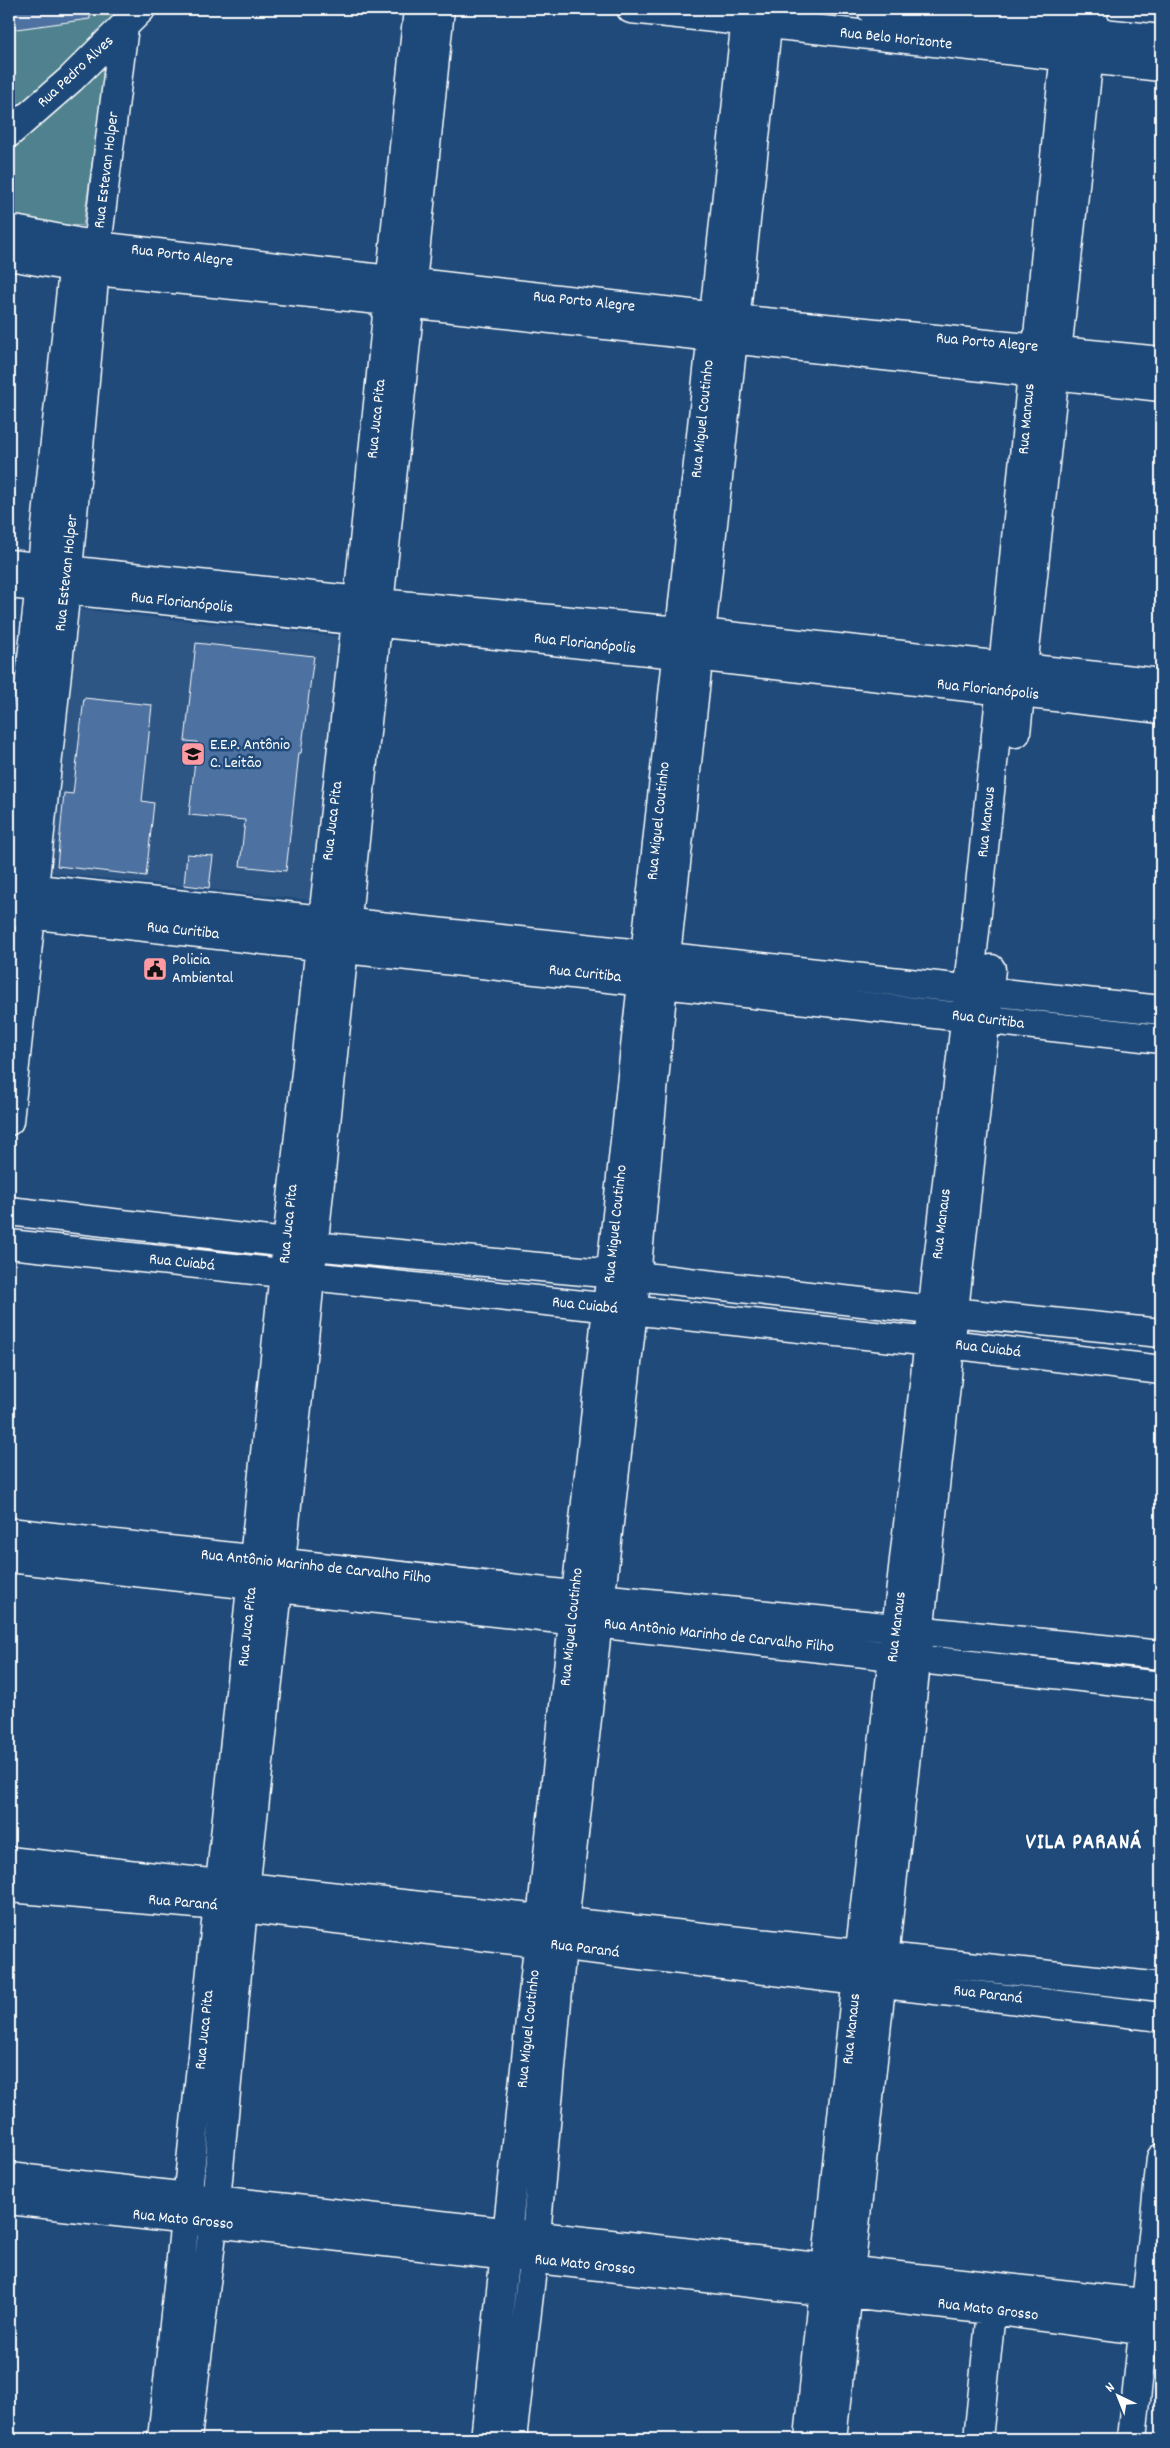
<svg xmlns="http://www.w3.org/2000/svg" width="1170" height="2448" font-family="Dekko,sans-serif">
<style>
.built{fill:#2d5685}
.green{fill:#4f828e;stroke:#a7c0c6}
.building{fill:#4d71a0;stroke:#fff}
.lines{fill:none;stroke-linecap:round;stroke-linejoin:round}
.minor-casing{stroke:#fff;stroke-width:31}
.minor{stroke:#1f4a7a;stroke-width:28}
.labels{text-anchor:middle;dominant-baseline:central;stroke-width:5;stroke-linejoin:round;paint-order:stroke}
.street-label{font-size:16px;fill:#fff;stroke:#1f4a7a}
.poi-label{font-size:16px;fill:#fff;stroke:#1f4a7a;text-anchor:start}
.district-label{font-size:21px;font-weight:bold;letter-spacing:1px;fill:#fff;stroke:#1f4a7a}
</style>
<rect width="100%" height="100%" fill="#1f4a7a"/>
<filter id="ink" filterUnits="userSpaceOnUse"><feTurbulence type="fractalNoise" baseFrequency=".02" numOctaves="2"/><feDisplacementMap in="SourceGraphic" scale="10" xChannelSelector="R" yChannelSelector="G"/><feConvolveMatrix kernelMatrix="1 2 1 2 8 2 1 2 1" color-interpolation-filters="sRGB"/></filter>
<g filter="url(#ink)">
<!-- built -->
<path class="built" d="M73 609 340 637 311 900 45 872Z"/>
<!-- green -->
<path class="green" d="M9 9H130L9 127Z
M106 66 83 226 9 220V144Z"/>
<!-- building -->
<path class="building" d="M9 9H90V19L9 30Z
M196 643 314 656 301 753H299L286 871 240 866 245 820 189 815 197 742 185 741Z
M84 698 152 705 142 801 154 803 146 876 57 866 64 793 73 794Z
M187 854 213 856 209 888 184 885Z"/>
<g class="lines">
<defs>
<path id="minor" d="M631 9 1161 67
M871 9 1161 39
M9 133 71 79 141 9
M9 229 97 246 390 280 735 319 1161 361
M9 256 95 271 389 301 1161 387
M9 564 379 603 701 633 1161 683
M9 584 677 654 1161 709
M1016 733 1094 9
M9 876 75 252
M9 886 1161 1010
M9 912 1161 1039
M9 1121 68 570 97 246 124 26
M9 1211 313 1246 636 1276 931 1310 1161 1333
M9 1244 950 1344 1161 1370
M9 1532 599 1598 1161 1655
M9 1558 1161 1686
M9 1861 1161 1987
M9 1888 243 1908 1161 2017
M9 2177 1161 2305
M9 2200 991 2310 1161 2333
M162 2439 287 1243 356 621 418 9
M187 2439 216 2201 243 1908 281 1563 440 9
M485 2439 747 9
M512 2439 536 2235 564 1923 633 1310 663 983 769 9
M809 2439C876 1749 968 1062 1032 372L1037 347 1069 9
M832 2439 991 969
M978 2439 993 2292
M1132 2439 1161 2158"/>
</defs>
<!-- minor casing -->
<use href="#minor" class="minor-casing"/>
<!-- minor -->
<use href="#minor" class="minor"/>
</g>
</g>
<!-- icons -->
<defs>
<symbol id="school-square" viewBox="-11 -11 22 22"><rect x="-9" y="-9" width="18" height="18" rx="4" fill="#ff9aa2" stroke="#1f4a7a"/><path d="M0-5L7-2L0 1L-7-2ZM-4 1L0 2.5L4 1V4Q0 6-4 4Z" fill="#111"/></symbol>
<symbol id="civic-square" viewBox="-11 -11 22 22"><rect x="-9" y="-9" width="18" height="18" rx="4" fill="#ff9aa2" stroke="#1f4a7a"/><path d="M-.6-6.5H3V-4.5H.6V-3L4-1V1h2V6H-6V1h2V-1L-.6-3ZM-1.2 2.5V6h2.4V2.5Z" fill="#111"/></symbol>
</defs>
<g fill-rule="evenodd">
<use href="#school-square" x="179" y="740" width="28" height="28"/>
<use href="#civic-square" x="141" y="955" width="28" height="28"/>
</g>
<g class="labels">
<!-- street labels -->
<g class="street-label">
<text transform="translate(896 39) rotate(6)">Rua Belo Horizonte</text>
<text transform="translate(76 72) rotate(-43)">Rua Pedro Alves</text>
<text transform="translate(107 170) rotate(-83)">Rua Estevan Holper</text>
<text transform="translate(182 256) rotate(7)">Rua Porto Alegre</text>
<text transform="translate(584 302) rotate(6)">Rua Porto Alegre</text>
<text transform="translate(987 343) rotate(5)">Rua Porto Alegre</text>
<text transform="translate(377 419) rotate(-84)">Rua Juca Pita</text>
<text transform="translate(703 419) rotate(-84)">Rua Miguel Coutinho</text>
<text transform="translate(1027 419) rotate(-85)">Rua Manaus</text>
<text transform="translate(67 573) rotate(-84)">Rua Estevan Holper</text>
<text transform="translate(182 603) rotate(6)">Rua Florianópolis</text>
<text transform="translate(585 644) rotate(6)">Rua Florianópolis</text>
<text transform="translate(988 690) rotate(6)">Rua Florianópolis</text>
<text transform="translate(333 821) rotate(-83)">Rua Juca Pita</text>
<text transform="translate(659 821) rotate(-84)">Rua Miguel Coutinho</text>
<text transform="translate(987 822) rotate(-84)">Rua Manaus</text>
<text transform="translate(183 931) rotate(6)">Rua Curitiba</text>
<text transform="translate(585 974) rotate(6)">Rua Curitiba</text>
<text transform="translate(988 1020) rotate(7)">Rua Curitiba</text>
<text transform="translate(289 1224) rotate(-84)">Rua Juca Pita</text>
<text transform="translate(616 1224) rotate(-84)">Rua Miguel Coutinho</text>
<text transform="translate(942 1224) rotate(-83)">Rua Manaus</text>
<text transform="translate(182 1263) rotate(6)">Rua Cuiabá</text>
<text transform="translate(585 1306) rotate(6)">Rua Cuiabá</text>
<text transform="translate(988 1349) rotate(7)">Rua Cuiabá</text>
<text transform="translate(316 1567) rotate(6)">Rua Antônio Marinho de Carvalho Filho</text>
<text transform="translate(248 1627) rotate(-84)">Rua Juca Pita</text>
<text transform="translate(572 1627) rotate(-84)">Rua Miguel Coutinho</text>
<text transform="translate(897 1627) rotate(-83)">Rua Manaus</text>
<text transform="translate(719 1636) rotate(6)">Rua Antônio Marinho de Carvalho Filho</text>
<text transform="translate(183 1903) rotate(5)">Rua Paraná</text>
<text transform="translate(585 1949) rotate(7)">Rua Paraná</text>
<text transform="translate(988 1995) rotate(7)">Rua Paraná</text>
<text transform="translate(529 2029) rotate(-84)">Rua Miguel Coutinho</text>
<text transform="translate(852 2029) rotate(-84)">Rua Manaus</text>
<text transform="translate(205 2030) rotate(-84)">Rua Juca Pita</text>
<text transform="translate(183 2220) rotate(6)">Rua Mato Grosso</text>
<text transform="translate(585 2265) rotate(6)">Rua Mato Grosso</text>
<text transform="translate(988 2310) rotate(7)">Rua Mato Grosso</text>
</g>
<!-- poi labels -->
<g class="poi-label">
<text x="210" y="745">E.E.P. Antônio<tspan x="210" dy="18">C. Leitão</tspan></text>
<text x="172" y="960">Policia<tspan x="172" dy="18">Ambiental</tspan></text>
</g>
<!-- district labels -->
<g class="district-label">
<text x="1084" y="1844">VILA PARANÁ</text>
</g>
</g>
<!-- margin -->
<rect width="1170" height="2448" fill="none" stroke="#1f4a7a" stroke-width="30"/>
<rect x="15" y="15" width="1140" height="2418" fill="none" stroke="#fff" stroke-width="2" filter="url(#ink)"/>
<!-- north arrow -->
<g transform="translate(1118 2396) rotate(317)" stroke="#1f4a7a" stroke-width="4" paint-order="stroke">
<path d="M0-4L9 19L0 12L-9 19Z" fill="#ffffff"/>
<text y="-8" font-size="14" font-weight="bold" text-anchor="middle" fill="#ffffff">N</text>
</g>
</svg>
